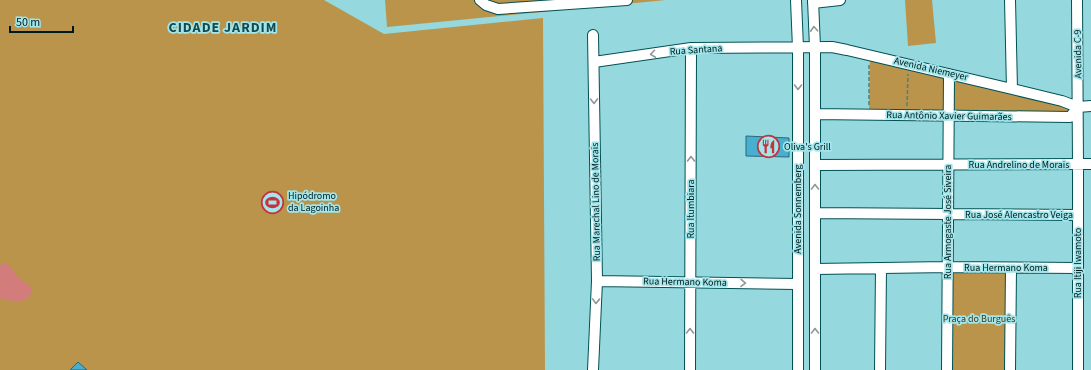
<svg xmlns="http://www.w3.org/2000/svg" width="1091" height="370" font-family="'Source Sans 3',sans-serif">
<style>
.green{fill:#ba944b}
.water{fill:#d27d7b}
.building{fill:#47b0d0;stroke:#2b677a}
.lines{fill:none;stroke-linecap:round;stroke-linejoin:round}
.minor-casing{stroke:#005156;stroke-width:12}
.path{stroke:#4f7f82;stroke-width:1.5;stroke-dasharray:4 2;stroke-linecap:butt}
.minor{stroke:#fff;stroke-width:10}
.oneway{stroke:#8c9899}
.labels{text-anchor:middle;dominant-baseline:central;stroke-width:3.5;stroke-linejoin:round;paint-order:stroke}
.street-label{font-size:10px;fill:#001a1c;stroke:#a2e6eb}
.poi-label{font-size:10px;fill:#001a1c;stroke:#a2e6eb;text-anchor:start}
.park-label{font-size:10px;fill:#431;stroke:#a2e6eb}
.district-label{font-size:14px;font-weight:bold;letter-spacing:1px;fill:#14494d;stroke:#a2e6eb}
</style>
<rect width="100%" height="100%" fill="#95d9de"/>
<!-- green -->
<path class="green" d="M0 0H324L384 34 543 18 545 370H0Z
M385 0H666L387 27Z
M905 0H932L936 43 908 46Z
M870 55 1078 107 1070 117 869 115Z
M948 267 1011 268 1010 370H947Z"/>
<!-- water -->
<path class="water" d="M6 262 18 277 31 287C34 304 11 303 0 298V265Z"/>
<!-- building -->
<path class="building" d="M746 136 789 138V157L746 156Z
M78 362 87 370H70Z"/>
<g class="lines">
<defs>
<path id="minor" d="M480 0 486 5 498 9 627 0
M796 0 798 48V370
M813 0 815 47V370
M1010 0 1012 89
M1077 0 1078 165V370
M813 3 840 0
M593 35 597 281 593 370
M594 62 691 48 832 47 847 50 1012 89 1062 101 1078 107 1091 106
M815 114 1070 117 1078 107
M815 165 1091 164
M815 213 1078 215
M815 269 948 267 1077 268
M597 281 797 284
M690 370 691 48
M880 370 881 268
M947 370 949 74
M1010 370 1011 268"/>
</defs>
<!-- minor casing -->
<use href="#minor" class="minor-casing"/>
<!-- path -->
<path class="path" d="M869 105V65
M907 106 908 74"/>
<!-- minor -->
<use href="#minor" class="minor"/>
</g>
<!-- one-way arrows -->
<defs><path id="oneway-chevron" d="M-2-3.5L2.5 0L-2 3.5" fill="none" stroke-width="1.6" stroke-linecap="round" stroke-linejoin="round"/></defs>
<g class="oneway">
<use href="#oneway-chevron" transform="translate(814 29) rotate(-93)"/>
<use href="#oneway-chevron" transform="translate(653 54) rotate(172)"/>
<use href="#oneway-chevron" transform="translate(798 87) rotate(90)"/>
<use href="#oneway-chevron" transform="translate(594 101) rotate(89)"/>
<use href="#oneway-chevron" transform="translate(691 159) rotate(-90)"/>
<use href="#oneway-chevron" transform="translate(815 187) rotate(-90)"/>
<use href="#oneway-chevron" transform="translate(743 283) rotate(1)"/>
<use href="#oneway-chevron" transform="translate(596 301) rotate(92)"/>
<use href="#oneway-chevron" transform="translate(690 331) rotate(-90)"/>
<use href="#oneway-chevron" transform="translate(815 331) rotate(-90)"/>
</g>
<!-- icons -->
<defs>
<symbol id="restaurant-ring" viewBox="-11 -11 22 22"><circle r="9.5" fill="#a2e6eb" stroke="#c4343e" stroke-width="1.5"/><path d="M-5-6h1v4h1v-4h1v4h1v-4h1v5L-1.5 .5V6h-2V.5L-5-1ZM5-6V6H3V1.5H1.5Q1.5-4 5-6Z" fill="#c4343e"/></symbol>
<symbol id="stadium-ring" viewBox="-11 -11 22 22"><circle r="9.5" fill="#a2e6eb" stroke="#c4343e" stroke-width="1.5"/><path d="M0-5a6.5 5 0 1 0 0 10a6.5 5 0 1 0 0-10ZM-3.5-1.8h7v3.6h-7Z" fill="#c4343e"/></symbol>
</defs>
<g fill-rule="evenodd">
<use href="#restaurant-ring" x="756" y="134" width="25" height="25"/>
<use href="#stadium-ring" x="260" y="190" width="25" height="25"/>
</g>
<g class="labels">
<!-- street labels -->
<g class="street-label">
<text transform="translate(696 50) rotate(-4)">Rua Santana</text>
<text transform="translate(1078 54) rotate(-91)">Avenida C-9</text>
<text transform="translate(931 69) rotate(13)">Avenida Niemeyer</text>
<text transform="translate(949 116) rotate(1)">Rua Antônio Xavier Guimarães</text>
<text x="1019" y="165">Rua Andrelino de Morais</text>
<text transform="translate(596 202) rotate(-91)">Rua Marechal Lino de Morais</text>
<text transform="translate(691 209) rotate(-90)">Rua Itumbiara</text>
<text transform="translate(798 209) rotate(-90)">Avenida Sonnemberg</text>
<text x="1019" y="215">Rua José Alencastro Veiga</text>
<text transform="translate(948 222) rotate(-90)">Rua Armogaste José Siveira</text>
<text transform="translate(1078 263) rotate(-90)">Rua Itiji Iwamoto</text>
<text x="1006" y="268">Rua Hermano Koma</text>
<text transform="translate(685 282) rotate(1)">Rua Hermano Koma</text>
</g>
<!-- poi labels -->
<g class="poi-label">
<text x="784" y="147">Oliva's Grill</text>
<text x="288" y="196">Hipódromo<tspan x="288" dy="12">da Lagoinha</tspan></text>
</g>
<!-- park labels -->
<g class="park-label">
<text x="979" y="319">Praça do Burguês</text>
</g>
<!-- district labels -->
<g class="district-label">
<text x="223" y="28">CIDADE JARDIM</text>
</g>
</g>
<!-- scale -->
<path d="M10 26v6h63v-6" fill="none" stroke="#001a1c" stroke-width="2"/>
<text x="16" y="26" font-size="12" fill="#001a1c" stroke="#a2e6eb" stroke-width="3" paint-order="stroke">50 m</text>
</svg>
